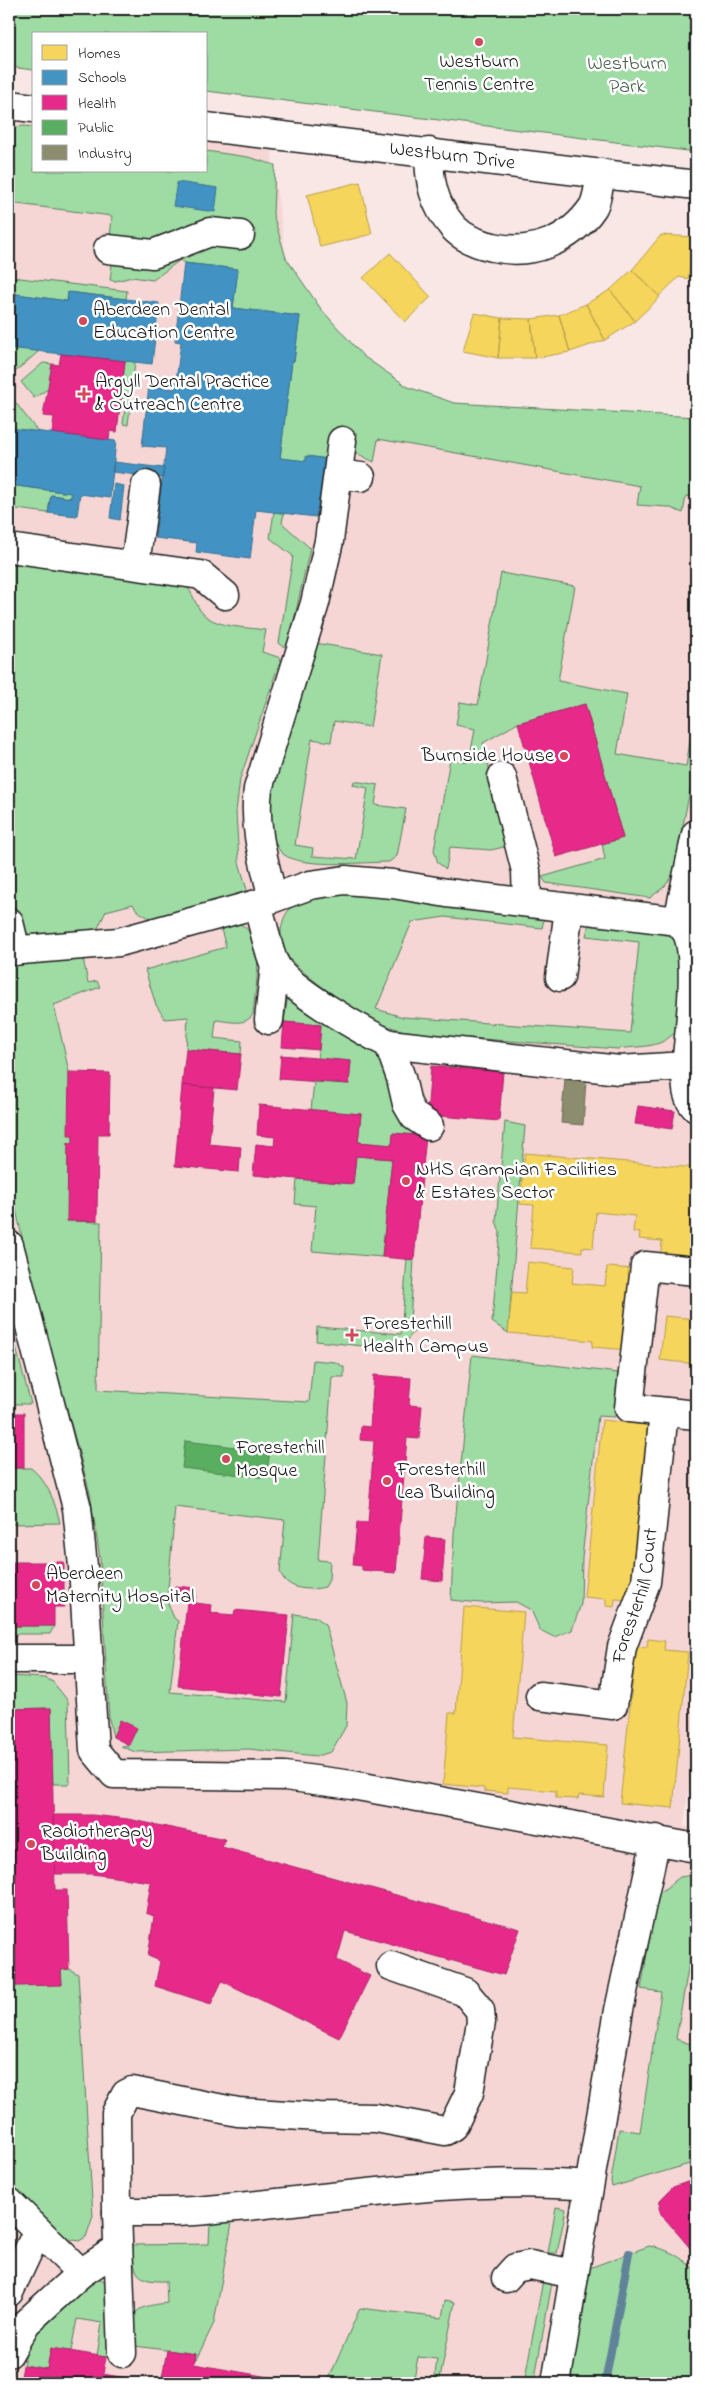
<svg xmlns="http://www.w3.org/2000/svg" width="705" height="2392" font-family="'Indie Flower',sans-serif">
<style>
.built{fill:#f5d6d5}
.green{fill:#9edca3;stroke:#5d7c60}
.homes{fill:#f6d55c;stroke:#b59e49}
.schools{fill:#4393c3;stroke:#376f91}
.health{fill:#e7298a;stroke:#aa2569}
.public{fill:#5aae61;stroke:#47824c}
.industry{fill:#8c8c6e;stroke:#6a6a55}
.lines{fill:none;stroke-linecap:round;stroke-linejoin:round}
.stream{stroke:#608399;stroke-width:8}
.minor-casing{stroke:#1c1c1c;stroke-width:31}
.minor{stroke:#fff;stroke-width:28}
.poi-dot{fill:#d1495b;stroke:#fff;stroke-width:2}
.labels{text-anchor:middle;dominant-baseline:central;stroke-width:5;stroke-linejoin:round;paint-order:stroke}
.poi-label{font-size:20px;fill:#1c1c1c;stroke:#fff;text-anchor:start}
.park-label{font-size:20px;fill:#4a5f4b;stroke:#fff}
.street-label{font-size:20px;fill:#1c1c1c;stroke:#fff}
</style>
<rect width="100%" height="100%" fill="#f9e7e6"/>
<filter id="ink" filterUnits="userSpaceOnUse"><feTurbulence type="fractalNoise" baseFrequency=".02" numOctaves="2"/><feDisplacementMap in="SourceGraphic" scale="10" xChannelSelector="R" yChannelSelector="G"/><feConvolveMatrix kernelMatrix="1 2 1 2 8 2 1 2 1" color-interpolation-filters="sRGB"/></filter>
<g filter="url(#ink)">
<!-- built -->
<path class="built" d="M9 105 34 108V171H206V127L269 134 286 258 321 309 363 356 408 387 454 403 696 417V1730L684 1826 696 1829V2383H9Z"/>
<!-- green -->
<path class="green" d="M9 9H696V152L206 91V34H34V70L9 67Z
M24 126 34 127V171H206V151L248 157 275 165 273 214 286 258 321 309 363 356 408 387 454 403 696 417V497L686 496 683 513 668 507 637 505 640 486 378 439 374 462 356 453 357 433 332 430 328 459 307 456 306 461 280 458 292 361H294L300 316 233 308 238 269 184 263 180 260 153 280 132 277 116 281 110 280 113 257 242 224 215 219 156 245 110 238 112 216 9 203V128Z
M12 277 127 291 126 299 68 292 67 301 9 293Z
M9 348 39 351 15 372 9 364Z
M125 361 135 362 128 425 123 424 126 400 121 399Z
M43 363 52 364 48 389 34 398 21 382Z
M9 394 38 432 9 428Z
M9 485 71 493V498L51 495 48 513 9 508Z
M274 512 284 513 282 523 310 548 289 643 284 647 279 643 293 556 270 538Z
M9 562 186 586C193 593 194 601 200 610 212 628 246 627 266 630L262 652 281 658 240 779 236 812 239 862 247 890C231 897 172 922 158 920 149 919 136 912 133 904L106 911 98 928 91 933 30 936C12 918 9 896 9 872L11 871 9 865Z
M501 573 575 586 558 681 627 694 617 754 686 766 696 705V761L673 874 665 886 650 898 546 883 542 877 605 859 602 844 623 838 585 704 518 723 483 743 508 846 491 850 450 847 446 869 438 863 434 850 450 759 469 762 475 729 456 725 460 702 478 705Z
M315 643 382 654 370 727 334 721 331 742 312 739 295 845 313 848 312 856 356 859 368 788 353 785 354 781 378 785 375 805 406 809 397 856 389 862C365 862 294 870 280 851 271 839 269 821 267 807Z
M377 894 537 912 544 919 542 928 445 917 412 922 376 1009 403 1017 630 1033 639 942 586 936 588 927 593 921 671 932 682 945 679 1027C663 1050 643 1045 618 1049L414 1034C398 1029 382 1025 367 1018 352 1010 294 968 286 954 277 940 280 915 294 905 313 891 354 894 377 894Z
M239 923C268 939 255 986 253 1014 246 1027 228 1021 216 1020L214 1038 242 1041 241 1054 186 1049 188 1017 165 1019 156 1005 145 970 226 947 220 926Z
M83 958 88 983 97 981 100 987 54 1005 69 1072 73 1135V1143H68V1221L101 1222 98 1390 309 1402 313 1360 335 1362 344 1367V1377H332L318 1560 330 1561 329 1580 325 1587C308 1591 287 1590 280 1572L285 1520 175 1507 167 1601 174 1618 178 1621 170 1692 286 1702 294 1614 316 1617 325 1624 347 1703 346 1726 331 1752 317 1756 248 1749 135 1752 121 1746 129 1745 120 1721 113 1737 109 1719 100 1559 90 1493 31 1278 12 1191 9 1146V963Z
M288 995 379 1054 426 1136 394 1133 392 1145 358 1142 361 1114 311 1110 314 1082 349 1084 351 1061 318 1058 321 1025 284 1022Z
M505 1122 525 1126 508 1333 492 1322 500 1232 496 1221Z
M356 1156 392 1159 382 1257 312 1251 316 1206 295 1204 297 1179 353 1184Z
M407 1259 414 1260 410 1321 420 1325 404 1343 390 1349 316 1341 317 1327 401 1334Z
M9 1321 31 1404H9Z
M472 1355 618 1373 615 1417 598 1416 582 1558 581 1604 572 1630 554 1637 540 1630 531 1610 516 1602 480 1603 451 1600 454 1533Z
M9 1468H31C48 1482 55 1502 60 1523L9 1524Z
M9 1626H54L50 1634H9Z
M9 1676 45 1678 53 1682 68 1701 70 1784H53L51 1708 9 1709Z
M693 1875 696 1876V1936L692 1945 676 2039 696 2046V2162L612 2187 611 2181 619 2129 640 2132 661 1992 641 1989 657 1895 680 1877Z
M9 1965H14L15 1986 62 1984 61 1970 69 1969 78 1974 93 2216 86 2237 79 2241 64 2238 9 2189Z
M556 2207 566 2209 557 2253H548Z
M233 2217 214 2323 194 2364 196 2354 135 2346C129 2311 132 2307 167 2303L166 2281C136 2282 133 2273 133 2245L209 2244 210 2221Z
M649 2246C669 2249 681 2257 696 2271V2383H565L584 2270Z
M544 2275 553 2277 534 2383H524Z
M92 2278H99L107 2283 109 2355 106 2357 97 2356 102 2323 77 2319 71 2351 51 2348 47 2369 23 2365 29 2341 38 2326Z
M445 2300 455 2302 439 2383H434L437 2359 418 2357 413 2383H327L360 2308 442 2318Z"/>
<!-- homes -->
<path class="homes" d="M360 182 372 234 320 247 307 195Z
M661 235 695 237 688 279 679 277 659 296 632 270Z
M390 253 431 297 405 322 363 278Z
M632 270 660 297 635 321 610 290Z
M610 290 635 321 605 340 586 304Z
M586 304 605 340 570 352 559 315Z
M474 313 502 318 498 358 463 351Z
M559 315 570 352 535 358 531 319Z
M502 318 531 319 535 358H498Z
M525 1153 696 1168V1264L660 1261 662 1241 639 1239 640 1233 633 1232 635 1216 596 1212 593 1248 582 1247V1252L530 1248 534 1205 520 1204Z
M528 1262 574 1267 572 1283 605 1286 607 1267 635 1269 627 1350 592 1347 593 1341 508 1333 512 1292 525 1293Z
M665 1316 696 1319V1364L660 1360Z
M602 1420 648 1425 630 1600 615 1599 614 1607 606 1606V1599L584 1597Z
M464 1607 524 1612 513 1737 608 1745 604 1797 579 1795 578 1799 556 1798V1791L508 1787V1793L484 1791V1788L443 1784 449 1713H456Z
M648 1639 665 1641 664 1650 688 1652 673 1808 620 1803 636 1646 647 1647Z"/>
<!-- schools -->
<path class="schools" d="M177 182 218 188 215 212 173 206Z
M184 263 238 269 233 308 300 316 294 361H292L280 458 306 461V456L328 459 323 499 319 498 316 517 256 510 250 559 196 552 197 543 155 538 166 448 142 446 149 386 175 389 181 342 175 341Z
M68 292 159 303 152 364 9 348V293L67 301Z
M9 428 116 441 110 498 80 494 77 516 48 513 51 495 71 498V493L9 485Z
M114 462 164 468 163 478 112 472Z
M114 484 124 486 120 520 110 518Z"/>
<!-- health -->
<path class="health" d="M61 354 125 361 117 432 110 431 109 440 52 433 54 417 43 416 52 364 59 365Z
M585 704 623 838 556 857 518 723Z
M284 1022 321 1025 319 1050 282 1047Z
M186 1049 241 1054 237 1090 182 1085Z
M281 1055 351 1061 349 1084 279 1079Z
M431 1066 503 1072 499 1121 427 1115Z
M69 1072 110 1073 109 1134H98L97 1221H67L68 1143H73V1135H68Z
M182 1085 214 1088 209 1144 241 1147 239 1172 175 1166Z
M259 1105 361 1114 358 1142 392 1145 393 1133 426 1136 414 1260 382 1257 392 1159 356 1156 353 1184 253 1175 256 1144 274 1146 275 1137 257 1135Z
M638 1106 675 1111 672 1129 635 1124Z
M374 1375 411 1378 409 1405 422 1406 419 1439 407 1438 396 1573 362 1570V1566L353 1565 357 1522 368 1523 374 1441 360 1440 361 1426 370 1427Z
M9 1413H24V1468H9Z
M426 1537 445 1539 442 1581 422 1579Z
M9 1562H64V1607H54V1626H9Z
M175 1586 196 1588 195 1603 212 1605 211 1613 234 1615 235 1610 289 1615 281 1697 178 1686 187 1602 174 1600Z
M51 1708 55 1890H67L69 1969 61 1970 62 1985 15 1986 14 1965H9V1709Z
M120 1720 137 1728 129 1745 113 1737Z
M53 1815H92L128 1819 225 1839 222 1847 520 1929 504 1975 345 1931 337 1960 370 1976 339 2038 222 1981 211 2004 155 1986 160 1961 148 1956 154 1916 146 1913 151 1882 92 1874H55Z
M696 2179V2255L661 2214 659 2208 660 2200 673 2187Z
M51 2348 106 2357 103 2374 132 2379 131 2383H20L23 2365 47 2369Z
M167 2350 196 2354 194 2364 280 2379V2383H161Z"/>
<!-- public -->
<path class="public" d="M185 1441 270 1451 266 1478 182 1468Z"/>
<!-- industry -->
<path class="industry" d="M565 1079 586 1080 583 1125 561 1123Z"/>
<g class="lines">
<!-- stream -->
<path class="stream" d="M605 2383 629 2253"/>
<defs>
<g id="minor">
<path d="M9 105 34 108"/>
<path id="s1" d="M206 127 696 185"/>
<path d="M429 152C429 180 433 204 453 227 463 238 478 244 493 247 532 256 570 241 593 207 598 198 599 183 601 173"/>
<path d="M108 249 153 254 210 232 240 235"/>
<path d="M338 474 361 477"/>
<path d="M9 548 201 575 225 595"/>
<path d="M135 565 146 485"/>
<path d="M502 777 526 871 527 902"/>
<path d="M273 898C264 862 253 826 258 789L315 603 329 541 342 441"/>
<path d="M257 904C263 922 267 947 274 963 286 988 363 1031 389 1044L401 1078 407 1104 414 1116 429 1126"/>
<path d="M678 921 696 834"/>
<path d="M9 922 16 951"/>
<path d="M9 951 119 942 257 904 310 885 345 880 393 884 447 893 678 921C680 925 685 929 687 933 699 960 689 1036 686 1066L619 1070 389 1044"/>
<path d="M560 977 569 909"/>
<path d="M269 1020 275 964"/>
<path d="M686 1066C687 1082 684 1096 696 1108"/>
<path d="M9 1245 77 1508 83 1566 94 1750 114 1774 285 1776 352 1785 696 1848"/>
<path d="M696 1271 645 1266 629 1408 696 1415"/>
<path d="M9 1659H89"/>
<path id="s2" d="M540 1696 613 1705 622 1647 646 1582 664 1412"/>
<path d="M9 2202 81 2273"/>
<path d="M117 2212 116 2113 126 2094 132 2091 238 2112 319 2117 376 2118 445 2131 453 2126 469 2093 481 2022 480 2010 465 1992 391 1966"/>
<path d="M506 2278 515 2268 530 2265 574 2274"/>
<path d="M9 2292 37 2232"/>
<path d="M9 2353 26 2323 81 2273 117 2249"/>
<path d="M122 2353 117 2212C147 2212 177 2213 207 2210 334 2199 461 2175 588 2186"/>
<path d="M556 2383 619 2010 656 1839"/>
</g>
</defs>
<!-- minor casing -->
<use href="#minor" class="minor-casing"/>
<!-- minor -->
<use href="#minor" class="minor"/>
</g>
</g>
<!-- markers -->
<g class="poi-dot">
<circle cx="479" cy="42" r="5"/>
<circle cx="83" cy="321" r="5"/>
<path d="M81.5 386.5h5v5h5v5h-5v5h-5v-5h-5v-5h5z"/>
<circle cx="564" cy="756" r="5"/>
<circle cx="406" cy="1181" r="5"/>
<path d="M349.5 1327.5h5v5h5v5h-5v5h-5v-5h-5v-5h5z"/>
<circle cx="226" cy="1459" r="5"/>
<circle cx="387" cy="1481" r="5"/>
<circle cx="36" cy="1585" r="5"/>
<circle cx="31" cy="1844" r="5"/>
</g>
<g class="labels">
<!-- poi labels -->
<g class="poi-label">
<text x="479" y="62" text-anchor="middle">Westburn<tspan x="479" dy="23">Tennis Centre</tspan></text>
<text x="93" y="310">Aberdeen Dental<tspan x="93" dy="23">Education Centre</tspan></text>
<text x="95" y="382">Argyll Dental Practice<tspan x="95" dy="23">&amp; Outreach Centre</tspan></text>
<text x="554" y="756" text-anchor="end">Burnside House</text>
<text x="416" y="1170">NHS Grampian Facilities<tspan x="416" dy="23">&amp; Estates Sector</tspan></text>
<text x="363" y="1324">Foresterhill<tspan x="363" dy="23">Health Campus</tspan></text>
<text x="236" y="1448">Foresterhill<tspan x="236" dy="23">Mosque</tspan></text>
<text x="397" y="1470">Foresterhill<tspan x="397" dy="23">Lea Building</tspan></text>
<text x="46" y="1574">Aberdeen<tspan x="46" dy="23">Maternity Hospital</tspan></text>
<text x="41" y="1832">Radiotherapy<tspan x="41" dy="23">Building</tspan></text>
</g>
<!-- park labels -->
<g class="park-label">
<text x="627" y="64">Westburn<tspan x="627" dy="23">Park</tspan></text>
</g>
<!-- street labels -->
<g class="street-label">
<text stroke="none"><textPath href="#s1" startOffset="248">Westburn Drive</textPath></text>
<text stroke="none"><textPath href="#s2" startOffset="186">Foresterhill Court</textPath></text>
</g>
</g>
<!-- margin -->
<rect width="705" height="2392" fill="none" stroke="#fff" stroke-width="30"/>
<rect x="15" y="15" width="675" height="2362" fill="none" stroke="#1c1c1c" stroke-width="2" filter="url(#ink)"/>
<!-- legend -->
<rect x="32" y="32" width="175" height="140" fill="#ffffff" stroke="#a4a4a4"/>
<rect x="42" y="45" width="25" height="15" fill="#f6d55c" stroke="#a4a4a4"/>
<text x="78" y="58" font-size="15" fill="#1c1c1c">Homes</text>
<rect x="42" y="70" width="25" height="15" fill="#4393c3" stroke="#a4a4a4"/>
<text x="78" y="82" font-size="15" fill="#1c1c1c">Schools</text>
<rect x="42" y="95" width="25" height="15" fill="#e7298a" stroke="#a4a4a4"/>
<text x="78" y="108" font-size="15" fill="#1c1c1c">Health</text>
<rect x="42" y="120" width="25" height="15" fill="#5aae61" stroke="#a4a4a4"/>
<text x="78" y="132" font-size="15" fill="#1c1c1c">Public</text>
<rect x="42" y="145" width="25" height="15" fill="#8c8c6e" stroke="#a4a4a4"/>
<text x="78" y="158" font-size="15" fill="#1c1c1c">Industry</text>
</svg>
